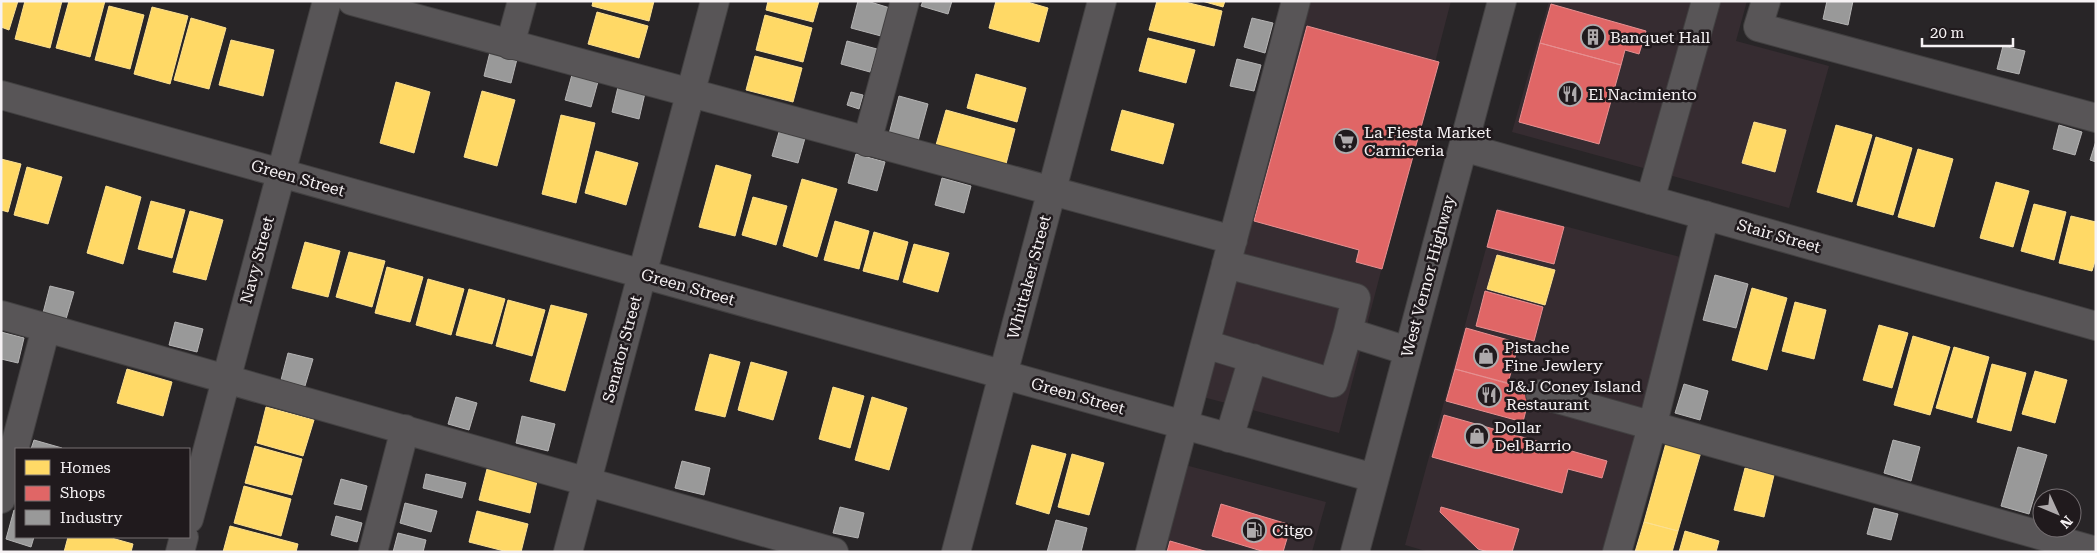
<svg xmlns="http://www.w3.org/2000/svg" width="2097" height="553" font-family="'Roboto Serif',serif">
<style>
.built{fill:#362c31}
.homes{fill:#ffd966;stroke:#fce091}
.shops{fill:#e06666;stroke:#e79091}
.industry{fill:#999;stroke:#b5b4b4}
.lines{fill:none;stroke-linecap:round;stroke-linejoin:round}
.minor-casing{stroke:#424041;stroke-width:30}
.minor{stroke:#585557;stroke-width:28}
.labels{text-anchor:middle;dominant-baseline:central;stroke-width:5;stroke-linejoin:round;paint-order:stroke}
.poi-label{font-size:16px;fill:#f6f2f4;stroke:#201a1d;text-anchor:start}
.street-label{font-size:16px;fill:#f6f2f4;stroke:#201a1d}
</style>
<rect width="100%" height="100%" fill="#282527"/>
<!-- built -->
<path class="built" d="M1306 1H1451L1339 433 1203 397Z
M1549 1H1747L1736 41 1829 66 1789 208 1512 132Z
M1497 208 1684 258 1603 552H1429L1405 545Z
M1185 465 1326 502 1312 552H1162Z"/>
<!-- homes -->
<path class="homes" d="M1 1H18L9 30 1 27Z
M25 1H62L50 48 15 39Z
M69 1H105L90 57 56 48Z
M593 1H654L649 21 592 6Z
M768 1H819L813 22 766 10Z
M996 1H1024L1048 8 1039 42 989 28Z
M1157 1H1181L1222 11 1214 46 1149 30Z
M1202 1H1225L1223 7Z
M109 6 144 15 130 69 95 60Z
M152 7 188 16 170 84 134 74Z
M597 12 648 26 639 58 588 44Z
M765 15 812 28 803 62 756 50Z
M191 18 226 28 209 89 174 80Z
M1148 38 1195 50 1186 83 1139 71Z
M231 40 274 50 263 96 219 85Z
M755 56 802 68 793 102 746 90Z
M976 74 1026 88 1017 122 967 108Z
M396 82 430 92 414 153 380 143Z
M482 91 515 100 497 166 464 157Z
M946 110 1015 129 1006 164 936 145Z
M1122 110 1174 124 1163 164 1111 150Z
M561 115 595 123 576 203 542 194Z
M1754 122 1786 130 1775 172 1742 163Z
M1836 125 1872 135 1852 202 1817 192Z
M1876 137 1912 148 1893 215 1857 205Z
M1918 149 1953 159 1934 227 1898 217Z
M596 151 638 163 626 205 585 193Z
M1 159 21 164 8 212 1 210Z
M716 165 751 175 735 236 699 227Z
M27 167 62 177 48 224 14 215Z
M802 179 837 189 817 257 783 246Z
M1996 182 2029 191 2013 247 1980 238Z
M106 186 141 197 123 264 87 253Z
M753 197 787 206 776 245 742 235Z
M151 201 185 210 172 258 138 249Z
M2034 204 2066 212 2054 260 2021 251Z
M190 211 223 220 206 280 173 272Z
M2071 216 2096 222V258L2092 271 2059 263Z
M835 221 869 231 859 269 824 260Z
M874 232 908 242 898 280 863 271Z
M305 242 340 251 328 297 292 288Z
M914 244 949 253 938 292 903 282Z
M349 252 385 261 372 307 336 297Z
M1497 255 1555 270 1545 305 1487 289Z
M387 267 423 277 410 322 375 313Z
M428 279 464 289 451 335 416 325Z
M1752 288 1787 298 1767 370 1732 360Z
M469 289 505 299 492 344 456 335Z
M508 300 545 310 532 356 496 346Z
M1795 302 1826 310 1814 359 1782 351Z
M551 305 587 314 565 391 530 381Z
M1879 325 1908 333 1892 388 1863 380Z
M1913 336 1950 347 1930 415 1894 405Z
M1954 347 1989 357 1972 418 1936 408Z
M710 354 740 362 725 417 695 410Z
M751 362 787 372 773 420 738 410Z
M1992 364 2026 373 2011 431 1977 422Z
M127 369 172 382 163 416 117 403Z
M2035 371 2067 380 2055 423 2022 414Z
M833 387 864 396 850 448 819 439Z
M872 397 907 408 889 470 855 460Z
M266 407 314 420 303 456 257 443Z
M1666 443 1701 452 1678 531 1644 522Z
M1032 445 1066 454 1049 514 1016 504Z
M255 446 302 459 292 495 245 483Z
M1072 454 1104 463 1089 515 1058 507Z
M1745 468 1774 475 1764 517 1734 510Z
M487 469 537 481 530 513 479 500Z
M244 486 291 499 281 536 234 523Z
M477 511 528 524 521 552H508L469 542Z
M1644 522 1678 531 1672 552H1635Z
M230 526 298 544 296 552H223Z
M1685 531 1719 541 1716 552H1679Z
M68 537H108L133 544 131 552H64Z"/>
<!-- shops -->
<path class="shops" d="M1551 4 1646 31 1639 54 1625 50 1621 65 1540 43Z
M1307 26 1439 62 1382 269 1356 262 1359 250 1254 221Z
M1540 43 1621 65 1599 144 1519 122Z
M1497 210 1564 227 1554 264 1487 247Z
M1485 291 1543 307 1534 341 1476 326Z
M1466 328 1519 343 1508 383 1455 369Z
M1455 369 1531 390 1523 422 1446 401Z
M1444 415 1607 461 1602 478 1568 469 1562 493 1432 457Z
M1221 504 1291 525 1283 552H1265L1212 536Z
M1441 507 1519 529 1512 552H1488L1478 549 1440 512Z
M1170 541 1208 552H1167Z"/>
<!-- industry -->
<path class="industry" d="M858 1H867L890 8 881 36 851 28Z
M923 1H952L948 14 921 6Z
M1827 1H1853L1848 25 1823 19Z
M1252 18 1273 23 1265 53 1244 47Z
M847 41 877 49 870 72 841 64Z
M2003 46 2025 51 2019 74 1997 69Z
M491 48 518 55 511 83 484 76Z
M1237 59 1261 65 1254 91 1230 86Z
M573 71 599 78 591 107 565 100Z
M618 87 645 93 639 119 612 112Z
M851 92 863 95 859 109 847 105Z
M899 96 928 104 918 141 889 134Z
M2059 125 2082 132 2075 155 2053 149Z
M779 132 805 138 798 163 772 156Z
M2096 141V162L2090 160Z
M856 154 885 162 877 191 848 183Z
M942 178 971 186 964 213 935 205Z
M1715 275 1748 284 1736 328 1703 320Z
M50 286 74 292 66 319 43 313Z
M175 322 203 329 197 352 169 345Z
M1 332 24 338 18 363 1 359Z
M288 353 313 359 305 386 281 380Z
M1684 384 1708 391 1700 420 1675 413Z
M456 397 477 403 469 430 448 424Z
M522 416 555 424 548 451 516 443Z
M34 440 62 448V449H31Z
M1893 440 1920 447 1911 481 1884 473Z
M2018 447 2047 455 2029 514 2001 506Z
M682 461 710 468 704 495 675 488Z
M426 474 466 483 462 498 423 488Z
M341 479 367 486 361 510 334 504Z
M405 503 437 511 431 532 400 523Z
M840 507 864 513 858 538 833 533Z
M1874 508 1898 514 1891 540 1867 534Z
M14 510 16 511V537H34L31 547 6 539Z
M336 516 362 523 357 542 331 535Z
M1056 520 1087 528 1081 552H1047Z
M398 533 426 540 423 552H393Z"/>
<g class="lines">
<defs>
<path id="minor" d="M352 1 1233 240
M1766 1 1758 27 2096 118
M510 45 522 1
M1 95 1374 478
M867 142 905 1
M1463 147 2096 326
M1650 200 1706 1
M1226 264 1356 298 1348 332
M1 315 834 552
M1205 344 1333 383 1348 332 1408 351
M1540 394 2096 551
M1229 438 1253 358
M1 499 46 328
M189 519 327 1
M180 552 184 537
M373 552 405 429
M568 552 715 1
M956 552 1102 1
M1150 552 1296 1
M1355 552 1502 1
M1617 552 1652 427 1705 215"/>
</defs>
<!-- minor casing -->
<use href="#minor" class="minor-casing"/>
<!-- minor -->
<use href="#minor" class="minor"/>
</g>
<!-- icons -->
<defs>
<symbol id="building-ring" viewBox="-11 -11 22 22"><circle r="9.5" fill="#201a1d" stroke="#aeaaac" stroke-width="1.5"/><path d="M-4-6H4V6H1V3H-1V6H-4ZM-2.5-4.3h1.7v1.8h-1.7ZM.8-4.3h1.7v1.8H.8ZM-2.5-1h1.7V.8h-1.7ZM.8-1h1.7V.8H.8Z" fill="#aeaaac"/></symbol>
<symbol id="restaurant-ring" viewBox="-11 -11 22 22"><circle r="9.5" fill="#201a1d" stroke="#aeaaac" stroke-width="1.5"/><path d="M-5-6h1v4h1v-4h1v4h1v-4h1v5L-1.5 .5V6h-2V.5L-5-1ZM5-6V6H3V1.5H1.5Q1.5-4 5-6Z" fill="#aeaaac"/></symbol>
<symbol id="supermarket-ring" viewBox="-11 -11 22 22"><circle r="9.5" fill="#201a1d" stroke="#aeaaac" stroke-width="1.5"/><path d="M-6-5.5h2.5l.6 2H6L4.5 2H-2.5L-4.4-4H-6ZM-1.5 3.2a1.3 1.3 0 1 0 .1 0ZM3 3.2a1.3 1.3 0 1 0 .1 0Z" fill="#aeaaac"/></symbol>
<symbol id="shop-ring" viewBox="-11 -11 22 22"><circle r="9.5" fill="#201a1d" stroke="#aeaaac" stroke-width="1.5"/><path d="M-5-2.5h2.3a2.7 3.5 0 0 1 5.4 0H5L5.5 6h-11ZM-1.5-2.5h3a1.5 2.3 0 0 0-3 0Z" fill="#aeaaac"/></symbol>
<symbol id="fuel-ring" viewBox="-11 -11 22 22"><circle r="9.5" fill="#201a1d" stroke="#aeaaac" stroke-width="1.5"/><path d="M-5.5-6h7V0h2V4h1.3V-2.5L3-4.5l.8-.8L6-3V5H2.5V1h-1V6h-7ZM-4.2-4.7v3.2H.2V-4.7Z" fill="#aeaaac"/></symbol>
</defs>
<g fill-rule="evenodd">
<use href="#building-ring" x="1579" y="23" width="28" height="28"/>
<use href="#restaurant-ring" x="1556" y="80" width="28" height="28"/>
<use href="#supermarket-ring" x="1332" y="127" width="28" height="28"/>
<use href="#shop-ring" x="1472" y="342" width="28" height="28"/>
<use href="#restaurant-ring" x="1475" y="381" width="28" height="28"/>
<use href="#shop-ring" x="1463" y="422" width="28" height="28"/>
<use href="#fuel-ring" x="1240" y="516" width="28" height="28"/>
</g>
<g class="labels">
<!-- poi labels -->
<g class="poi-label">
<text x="1610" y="37">Banquet Hall</text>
<text x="1588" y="94">El Nacimiento</text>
<text x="1364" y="132">La Fiesta Market<tspan x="1364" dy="18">Carniceria</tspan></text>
<text x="1504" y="347">Pistache<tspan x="1504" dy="18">Fine Jewlery</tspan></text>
<text x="1506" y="386">J&amp;J Coney Island<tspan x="1506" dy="18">Restaurant</tspan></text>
<text x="1494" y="427">Dollar<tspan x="1494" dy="18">Del Barrio</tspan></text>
<text x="1272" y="530">Citgo</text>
</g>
<!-- street labels -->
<g class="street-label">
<text transform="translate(298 178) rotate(16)">Green Street</text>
<text transform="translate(1779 236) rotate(16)">Stair Street</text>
<text transform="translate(257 260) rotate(-75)">Navy Street</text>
<text transform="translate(1428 276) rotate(-75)">West Vernor Highway</text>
<text transform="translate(1029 277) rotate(-75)">Whittaker Street</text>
<text transform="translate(688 287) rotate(16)">Green Street</text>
<text transform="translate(622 349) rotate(-75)">Senator Street</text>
<text transform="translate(1078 396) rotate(16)">Green Street</text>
</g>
</g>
<!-- border -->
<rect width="2097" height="553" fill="none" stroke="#f6f2f4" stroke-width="5"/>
<!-- legend -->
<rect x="15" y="448" width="175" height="90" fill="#201a1d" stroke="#767073"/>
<rect x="25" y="460" width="25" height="15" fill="#ffd966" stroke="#767073"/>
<text x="60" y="473" font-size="15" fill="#f6f2f4">Homes</text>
<rect x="25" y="486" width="25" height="15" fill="#e06666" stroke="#767073"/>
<text x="60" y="498" font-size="15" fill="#f6f2f4">Shops</text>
<rect x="25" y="510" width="25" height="15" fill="#999999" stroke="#767073"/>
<text x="60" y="523" font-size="15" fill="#f6f2f4">Industry</text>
<!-- north arrow -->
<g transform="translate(2057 513) rotate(134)"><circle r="24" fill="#201a1d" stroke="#767073"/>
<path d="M0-4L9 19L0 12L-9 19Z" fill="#aeaaac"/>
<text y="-8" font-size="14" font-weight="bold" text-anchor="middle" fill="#f6f2f4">N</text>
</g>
<!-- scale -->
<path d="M1922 38v8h91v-8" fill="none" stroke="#f6f2f4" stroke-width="2.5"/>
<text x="1930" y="38" font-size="15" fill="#f6f2f4" stroke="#201a1d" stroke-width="4" paint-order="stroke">20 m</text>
</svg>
